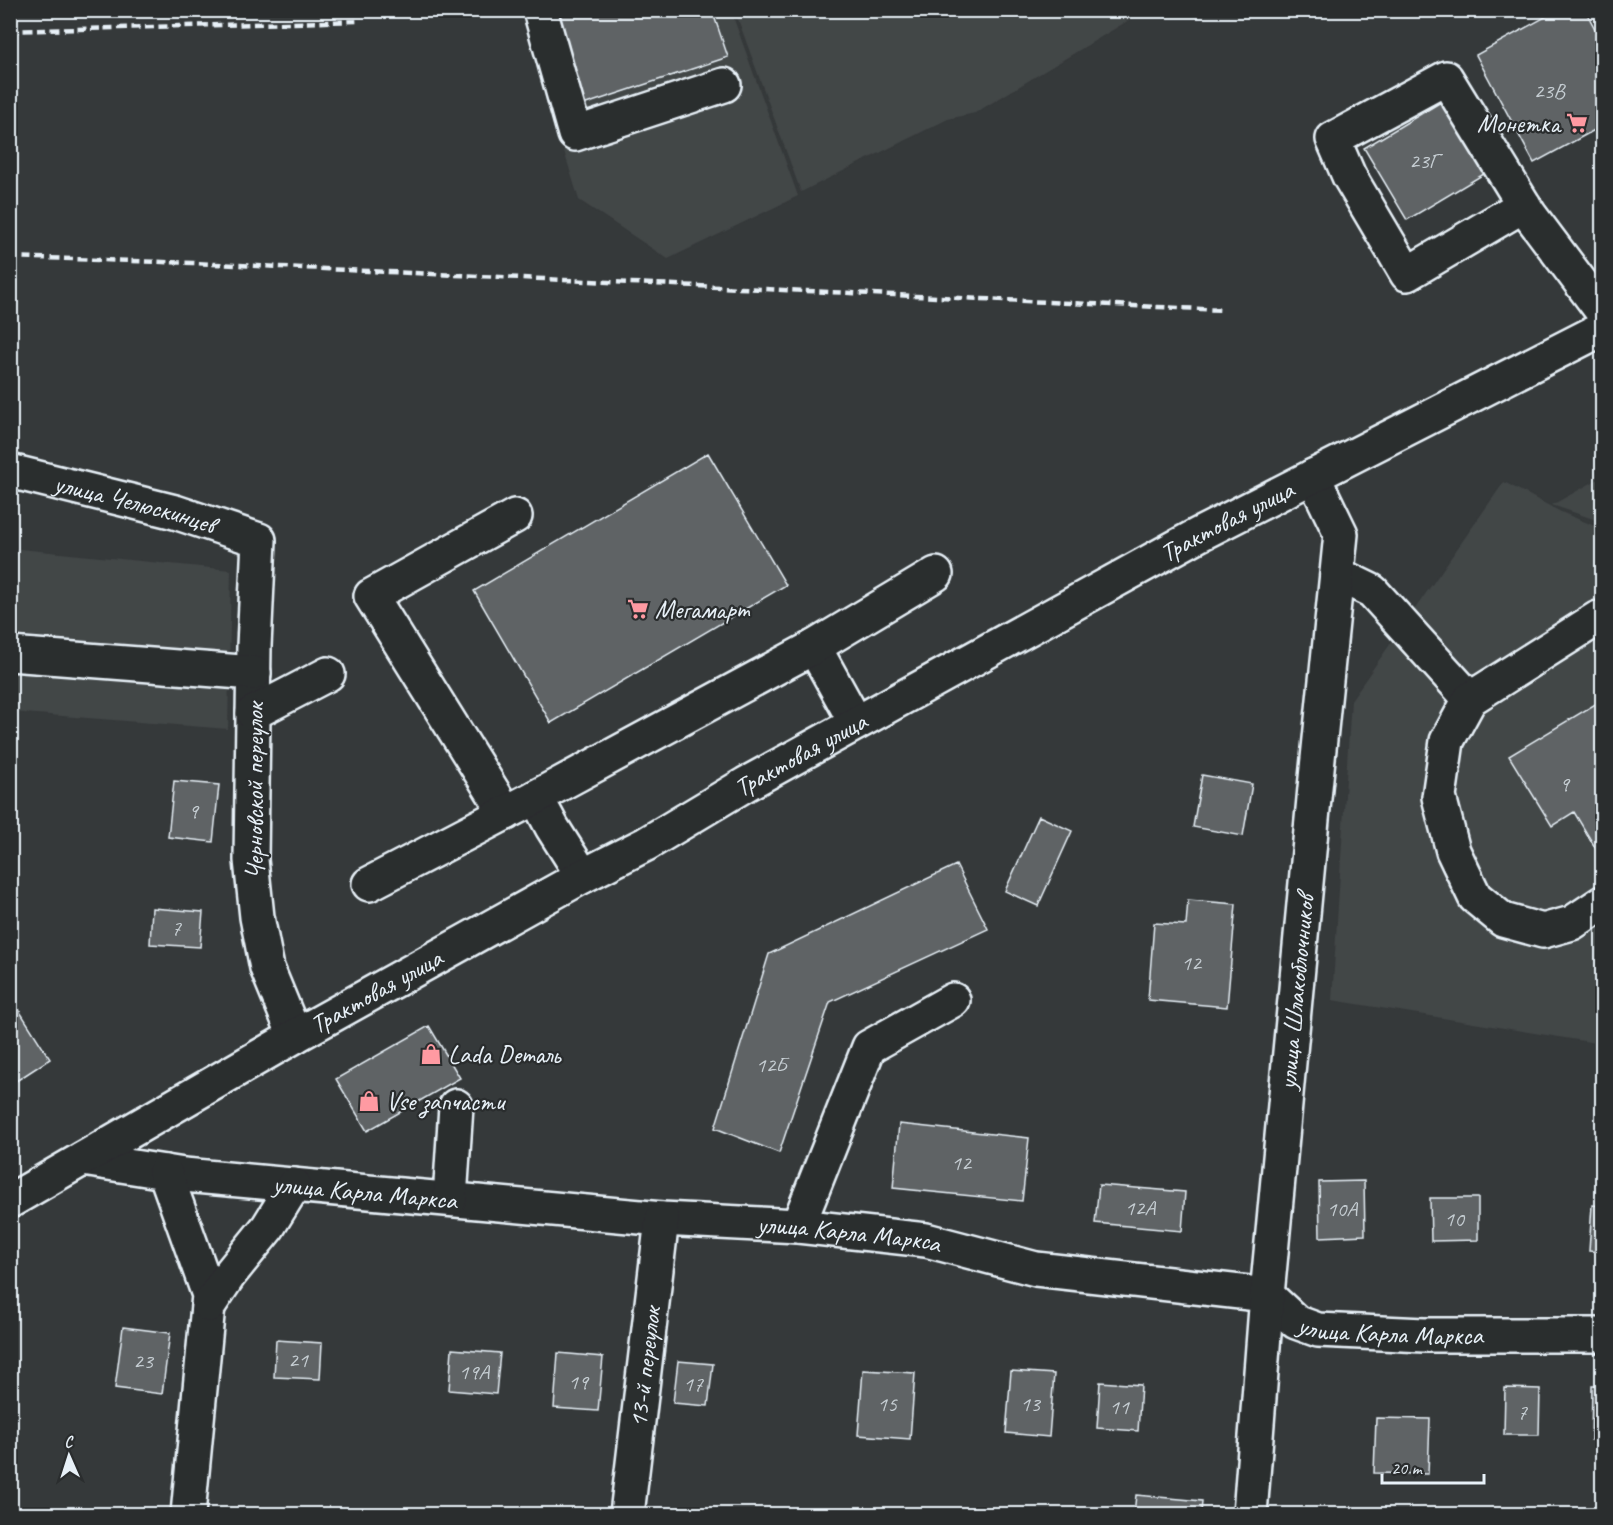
<svg xmlns="http://www.w3.org/2000/svg" width="1613" height="1525" font-family="Caveat,sans-serif">
<style>
.built{fill:#424647}
.building{fill:#5f6365;stroke:#e8f1f8;stroke-width:1.5}
.lines{fill:none;stroke-linecap:round;stroke-linejoin:round}
.minor-casing{stroke:#e8f1f8;stroke-width:38}
.major-casing{stroke:#e8f1f8;stroke-width:38}
.minor{stroke:#2a2d2e;stroke-width:33}
.major{stroke:#2a2d2e;stroke-width:33}
.rail{stroke:#e8f1f8;stroke-width:4.5;stroke-dasharray:9 4.5;stroke-linecap:butt}
.labels{text-anchor:middle;dominant-baseline:central;stroke-width:4.5;stroke-linejoin:round;paint-order:stroke}
.number-label{font-size:22px;fill:#c6ced3}
.poi-label{font-size:26px;fill:#e8f1f8;stroke:#2a2d2e;text-anchor:start}
.street-label{font-size:26px;fill:#e8f1f8;stroke:#2a2d2e}
</style>
<rect width="100%" height="100%" fill="#35393a"/>
<filter id="ink" filterUnits="userSpaceOnUse"><feTurbulence type="fractalNoise" baseFrequency=".0167" numOctaves="2"/><feDisplacementMap in="SourceGraphic" scale="12" xChannelSelector="R" yChannelSelector="G"/><feConvolveMatrix kernelMatrix="1 2 1 2 8 2 1 2 1" color-interpolation-filters="sRGB"/></filter>
<g filter="url(#ink)">
<!-- built -->
<path class="built" d="M521 11H731L798 196 668 259 579 200Z
M735 11V10L1144 11 975 113 948 119 801 192Z
M1602 477V522L1552 505Z
M1504 482 1561 512 1602 529V1044L1332 1000 1351 700Z
M10 548 231 570 228 729 11 712Z"/>
<!-- building -->
<path class="building" d="M556 10H712L728 57 577 107Z
M1558 10H1585L1602 42V126L1534 163 1476 55Z
M1441 102 1484 174 1407 220 1364 148Z
M708 453 786 585 551 723 474 591Z
M1602 700V859L1574 812 1552 826 1509 756Z
M1202 775 1252 784 1243 836 1193 827Z
M174 781 219 785 213 842 168 837Z
M1039 816 1072 831 1038 906 1005 891Z
M956 865 988 929 830 1002 779 1153 715 1128 769 954Z
M1188 900 1236 904 1227 1007 1148 1000 1154 923 1186 925Z
M152 908 203 912 200 947 150 944Z
M17 1007 50 1059 10 1085V1011Z
M429 1026 460 1078 367 1131 336 1079Z
M899 1124 1029 1138 1022 1201 893 1188Z
M1364 1181 1365 1235 1320 1237 1319 1182Z
M1099 1185 1185 1192 1182 1231 1095 1223Z
M1430 1198H1478V1240L1431 1241Z
M1592 1205 1602 1206V1252L1589 1251Z
M123 1327 170 1333 162 1394 115 1388Z
M276 1340 322 1343 320 1379 274 1377Z
M452 1349 500 1353 496 1394 449 1390Z
M558 1353 603 1357 598 1411 554 1408Z
M678 1361 713 1364 708 1406 673 1403Z
M863 1370 915 1373 910 1439 858 1435Z
M1011 1371 1054 1374 1049 1437 1006 1433Z
M1100 1382 1141 1385 1138 1431 1097 1428Z
M1592 1385H1602V1440H1591Z
M1505 1388 1540 1389 1539 1435H1504Z
M1376 1418 1430 1419 1428 1474 1374 1473Z
M1136 1495 1202 1501 1201 1514H1134Z"/>
<g class="lines">
<defs>
<g id="minor">
<path d="M540 10 575 134 724 85"/>
<path d="M1524 205 1407 274 1349 176 1333 139 1446 78 1530 215 1602 311"/>
<path id="s1" d="M10 471 175 512 259 540 254 646 251 860 257 917 267 968 295 1036"/>
<path d="M1337 574 1372 591 1470 699"/>
<path d="M1602 618H1598L1470 699 1447 741 1439 797 1453 851 1475 897 1503 920 1543 931 1572 923 1602 903"/>
<path d="M814 647 856 723"/>
<path d="M10 654 254 673"/>
<path d="M253 713 328 674"/>
<path d="M536 797 552 827 583 876"/>
<path d="M506 813 371 596 515 516"/>
<path d="M369 884 536 797 814 647 936 574"/>
<path id="s2" d="M83 1159 184 1175 662 1219 798 1226 926 1240 1036 1269 1267 1295 1296 1322 1318 1330 1424 1335H1602"/>
<path d="M165 1172 209 1295 188 1514"/>
<path d="M450 1199 456 1106"/>
<path d="M798 1226 869 1047 953 1000"/>
<path d="M209 1305 229 1275 268 1227 294 1185"/>
<path id="s3" d="M627 1514 662 1219"/>
<path id="s4" d="M1250 1514 1267 1295 1315 788 1341 534 1313 476"/>
</g>
<g id="major">
<path id="s5" d="M10 1201 295 1036 583 876 646 844 746 784 1198 535 1602 329"/>
</g>
</defs>
<!-- minor casing -->
<use href="#minor" class="minor-casing"/>
<!-- major casing -->
<use href="#major" class="major-casing"/>
<!-- minor -->
<use href="#minor" class="minor"/>
<!-- major -->
<use href="#major" class="major"/>
<!-- rail -->
<path class="rail" d="M10 31 360 21
M10 257 193 263 1223 310"/>
</g>
</g>
<!-- icons -->
<defs>
<symbol id="supermarket-bare" viewBox="-9 -9 18 18"><path d="M-6-5.5h2.5l.6 2H6L4.5 2H-2.5L-4.4-4H-6ZM-1.5 3.2a1.3 1.3 0 1 0 .1 0ZM3 3.2a1.3 1.3 0 1 0 .1 0Z" fill="#ff9aa2" stroke="#2a2d2e" stroke-width="2.5" paint-order="stroke"/></symbol>
<symbol id="shop-bare" viewBox="-9 -9 18 18"><path d="M-5-2.5h2.3a2.7 3.5 0 0 1 5.4 0H5L5.5 6h-11ZM-1.5-2.5h3a1.5 2.3 0 0 0-3 0Z" fill="#ff9aa2" stroke="#2a2d2e" stroke-width="2.5" paint-order="stroke"/></symbol>
</defs>
<g fill-rule="evenodd">
<use href="#supermarket-bare" x="1562" y="108" width="30" height="30"/>
<use href="#supermarket-bare" x="623" y="594" width="30" height="30"/>
<use href="#shop-bare" x="416" y="1039" width="30" height="30"/>
<use href="#shop-bare" x="354" y="1086" width="30" height="30"/>
</g>
<g class="labels">
<!-- number labels -->
<g class="number-label">
<text x="1549" y="91">23В</text>
<text x="1424" y="161">23Г</text>
<text x="1564" y="784">9</text>
<text x="193" y="811">9</text>
<text x="176" y="928">7</text>
<text x="1191" y="963">12</text>
<text x="771" y="1065">12Б</text>
<text x="961" y="1163">12</text>
<text x="1140" y="1208">12А</text>
<text x="1342" y="1209">10А</text>
<text x="1454" y="1219">10</text>
<text x="298" y="1360">21</text>
<text x="143" y="1361">23</text>
<text x="474" y="1372">19А</text>
<text x="578" y="1382">19</text>
<text x="693" y="1384">17</text>
<text x="887" y="1404">15</text>
<text x="1030" y="1404">13</text>
<text x="1119" y="1407">11</text>
<text x="1522" y="1412">7</text>
</g>
<!-- poi labels -->
<g class="poi-label">
<text x="1560" y="123" text-anchor="end">Монетка</text>
<text x="655" y="609">Мегамарт</text>
<text x="448" y="1054">Lada Dеталь</text>
<text x="386" y="1101">Vse запчасти</text>
</g>
<!-- street labels -->
<g class="street-label">
<text stroke="none"><textPath href="#s1" startOffset="129">улица Челюскинцев</textPath></text>
<text stroke="none"><textPath href="#s5" startOffset="1394">Трактовая улица</textPath></text>
<text stroke="none"><textPath href="#s5" startOffset="908">Трактовая улица</textPath></text>
<text transform="translate(254 791) rotate(-90)">Черновской переулок</text>
<text stroke="none"><textPath href="#s5" startOffset="422">Трактовая улица</textPath></text>
<text stroke="none"><textPath href="#s4" startOffset="524">улица Шлакоблочников</textPath></text>
<text stroke="none"><textPath href="#s2" startOffset="284">улица Карла Маркса</textPath></text>
<text stroke="none"><textPath href="#s2" startOffset="770">улица Карла Маркса</textPath></text>
<text stroke="none"><textPath href="#s2" startOffset="1329">улица Карла Маркса</textPath></text>
<text stroke="none"><textPath href="#s3" startOffset="148">13-й переулок</textPath></text>
</g>
</g>
<!-- margin -->
<rect width="1613" height="1525" fill="none" stroke="#2a2d2e" stroke-width="36"/>
<rect x="18" y="18" width="1577" height="1489" fill="none" stroke="#e8f1f8" stroke-width="2" filter="url(#ink)"/>
<!-- north arrow -->
<g transform="translate(69 1456) rotate(357)" stroke="#2a2d2e" stroke-width="4.5" paint-order="stroke">
<path d="M0-4.5L10 22L0 15L-10 22Z" fill="#e8f1f8"/>
<text y="-9" font-size="16" font-weight="bold" text-anchor="middle" fill="#e8f1f8">С</text>
</g>
<!-- scale -->
<path d="M1382 1474v9h102v-9" fill="none" stroke="#e8f1f8" stroke-width="3"/>
<text x="1391" y="1474" font-size="18" fill="#e8f1f8" stroke="#2a2d2e" stroke-width="4.5" paint-order="stroke">20 m</text>
</svg>
